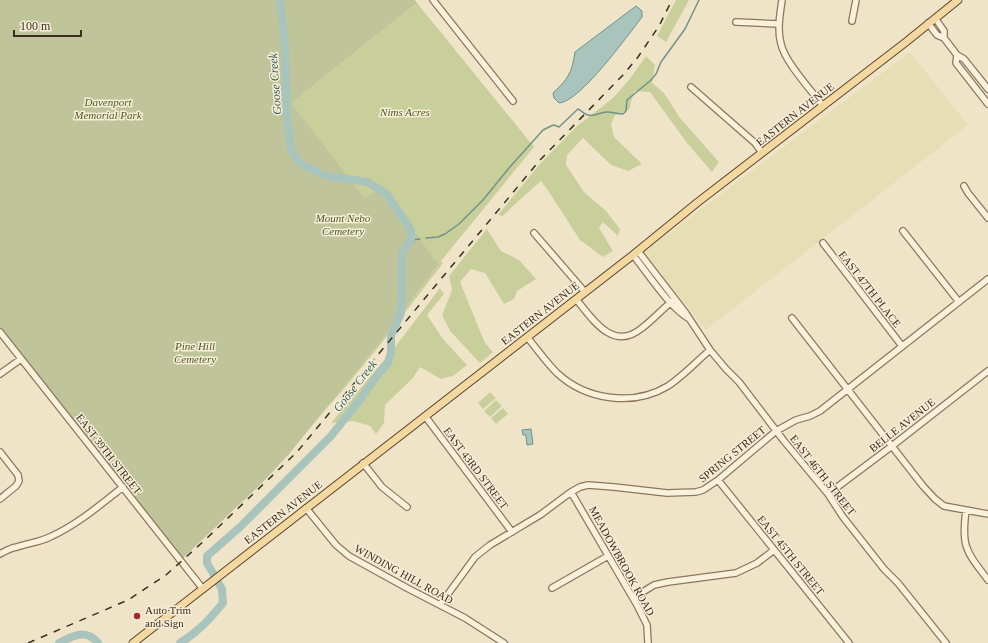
<svg xmlns="http://www.w3.org/2000/svg" width="988" height="643" font-family="Georgia,serif">
<style>
.farmland{fill:#e6deb5}
.green{fill:#c9cf9b}
.cemetery{fill:#bfc49a}
.water{fill:#a9c4bc;stroke:#6f938a}
.lines{fill:none;stroke-linecap:round;stroke-linejoin:round}
.stream{stroke:#6f938a;stroke-width:1.5}
.river{stroke:#a9c4bc;stroke-width:8}
.minor-casing{stroke:#8d765c;stroke-width:8}
.major-casing{stroke:#5b4430;stroke-width:9}
.minor{stroke:#faf1dc;stroke-width:5.5}
.major{stroke:#f3d9a0;stroke-width:7}
.rail{stroke:#3d2e20;stroke-width:1.5;stroke-dasharray:7 7;stroke-linecap:butt}
.poi-dot{fill:#9e2a2b;stroke:#f7eed8;stroke-width:1.5}
.labels{text-anchor:middle;dominant-baseline:central;stroke-width:3;stroke-linejoin:round;paint-order:stroke}
.park-label{font-size:11px;font-style:italic;fill:#4d5a26;stroke:#f7eed8}
.street-label{font-size:11px;fill:#3d2e20;stroke:#f7eed8}
.poi-label{font-size:11px;fill:#3d2e20;stroke:#f7eed8;text-anchor:start}
.water-label{font-size:12px;font-style:italic;fill:#2f5d5a;stroke:#f7eed8}
</style>
<rect width="100%" height="100%" fill="#f0e4c8"/>
<!-- farmland -->
<path class="farmland" d="M910 52 968 125 706 330 644 252Z"/>
<!-- green -->
<path class="green" d="M267 0 301 95 417 3 534 147 441 261 443 263 377 349 342 391 300 438Z
M676 0H689L666 42 657 36Z
M646 56 655 65 652 83 664 93 680 118 719 162 712 172 687 143 650 92 634 91 629 110 615 115 611 124 614 137 642 164 628 171 611 165 583 138 567 155 566 165 584 192 606 211 620 229 618 236 603 222 599 228 613 251 603 257 580 240 549 192 541 181 514 205 503 216 498 215 539 165 577 126 613 98 629 80Z
M487 229 501 251 519 260 536 279 517 291 514 299 504 304 485 273 471 269 460 282 485 343 493 352 480 363 450 331 442 315 452 290 449 276Z
M440 288 444 294 427 315 443 339 467 365 453 376 441 379 420 367 413 378 385 405 384 423 376 434 370 426 353 421 331 423 395 347Z
M490 392 496 398 483 409 478 403Z
M496 400 502 406 490 417 484 411Z
M503 408 508 414 496 424 491 418Z"/>
<!-- cemetery -->
<path class="cemetery" d="M0 0H415L417 3 291 103 365 199 381 187 438 264 379 343 289 454 263 482 182 559 0 327Z"/>
<!-- water -->
<path class="water" d="M636 6 642 11V17C628 35 580 102 559 103L554 98 553 93C568 79 572 73 575 52Z
M531 429 533 444 527 445 526 435H523L522 430Z"/>
<g class="lines">
<!-- stream -->
<path class="stream" d="M426 238 438 237 445 234 459 224 483 200 509 168 543 130 551 126 554 125 559 127 578 109C582 111 584 114 588 115 595 117 600 112 607 112 612 112 618 114 623 114L626 111 627 100 651 80 656 74 661 62 685 29 699 0
M411 240 420 239"/>
<!-- river -->
<path class="river" d="M59 643C72 636 86 628 98 643
M180 643C198 632 210 619 223 603L222 589 207 563V556L240 527 331 436 359 401 379 373 388 363 391 352V336L401 313 402 254 403 250 411 240V230L388 196 381 190 367 182 326 176 301 164 296 158 291 150 287 119 285 46 280 0"/>
<defs>
<path id="minor" d="M433 0 513 101
M782 0C780 15 777 29 781 44 785 62 811 90 823 106
M852 21 856 0
M736 22 778 24
M928 23 937 35 944 38V31L935 18
M944 38 957 55 964 59 988 89
M957 55 956 63 988 104
M691 87 755 143 762 153
M964 186 968 193 988 218
M903 231 959 302
M534 233 585 292
M823 243 902 346
M638 251 685 312 710 350 726 369 739 382 784 441 828 494 843 517 884 569 898 583 946 643
M633 255C646 271 670 308 688 318
M576 299C593 320 613 352 642 328 654 319 663 308 675 299
M792 318 923 486 935 499 944 506 988 514
M0 332 203 589
M527 337C537 349 546 362 557 373 586 400 633 407 668 386 682 377 697 361 710 350
M0 374 21 359
M425 416 512 532
M0 452 18 475 19 481 16 486 0 499
M363 463 382 487 407 507
M718 480 849 643
M571 492 637 605 647 625 648 643
M828 494 892 446 988 371
M306 508 336 545 349 556 407 588 465 618 504 643
M966 510C961 547 966 551 988 580
M0 554C5 551 11 548 17 547 29 543 41 542 52 536 78 524 100 505 123 487
M552 588 608 556
M633 598 654 585 668 582 736 573 757 563 774 550
M440 605 475 557 490 545 540 515 571 492 580 487 588 485 614 487 667 493 696 492 703 490 718 480 776 431 796 420 810 416 820 411 988 279"/>
<path id="major" d="M133 643 633 255 698 202 906 42 958 0"/>
</defs>
<!-- minor casing -->
<use href="#minor" class="minor-casing"/>
<!-- major casing -->
<use href="#major" class="major-casing"/>
<!-- minor -->
<use href="#minor" class="minor"/>
<!-- major -->
<use href="#major" class="major"/>
<!-- rail -->
<path class="rail" d="M28 643 128 600 166 575 205 540 297 452 540 160 623 75 638 57 659 26 672 0"/>
</g>
<!-- markers -->
<circle class="poi-dot" cx="137" cy="616" r="4"/>
<g class="labels">
<!-- park labels -->
<g class="park-label">
<text x="108" y="102">Davenport<tspan x="108" dy="13">Memorial Park</tspan></text>
<text x="405" y="112">Nims Acres</text>
<text x="343" y="218">Mount Nebo<tspan x="343" dy="13">Cemetery</tspan></text>
<text x="195" y="346">Pine Hill<tspan x="195" dy="13">Cemetery</tspan></text>
</g>
<!-- street labels -->
<g class="street-label">
<text transform="translate(795 114) rotate(-38)">EASTERN AVENUE</text>
<text transform="translate(870 289) rotate(52)">EAST 47TH PLACE</text>
<text transform="translate(540 313) rotate(-38)">EASTERN AVENUE</text>
<text transform="translate(902 425) rotate(-38)">BELLE AVENUE</text>
<text transform="translate(109 454) rotate(52)">EAST 39TH STREET</text>
<text transform="translate(732 454) rotate(-39)">SPRING STREET</text>
<text transform="translate(476 468) rotate(53)">EAST 43RD STREET</text>
<text transform="translate(823 475) rotate(52)">EAST 46TH STREET</text>
<text transform="translate(283 512) rotate(-38)">EASTERN AVENUE</text>
<text transform="translate(791 555) rotate(51)">EAST 45TH STREET</text>
<text transform="translate(622 561) rotate(61)">MEADOWBROOK ROAD</text>
<text transform="translate(404 574) rotate(29)">WINDING HILL ROAD</text>
</g>
<!-- poi labels -->
<g class="poi-label">
<text x="145" y="610">Auto Trim<tspan x="145" dy="13">and Sign</tspan></text>
</g>
<!-- water labels -->
<g class="water-label">
<text transform="translate(275 84) rotate(-94)">Goose Creek</text>
<text transform="translate(355 386) rotate(-52)">Goose Creek</text>
</g>
</g>
<!-- scale -->
<path d="M14 30v6h67v-6" fill="none" stroke="#3d2e20" stroke-width="2"/>
<text x="20" y="30" font-size="12" fill="#3d2e20" stroke="#f7eed8" stroke-width="3" paint-order="stroke">100 m</text>
</svg>
